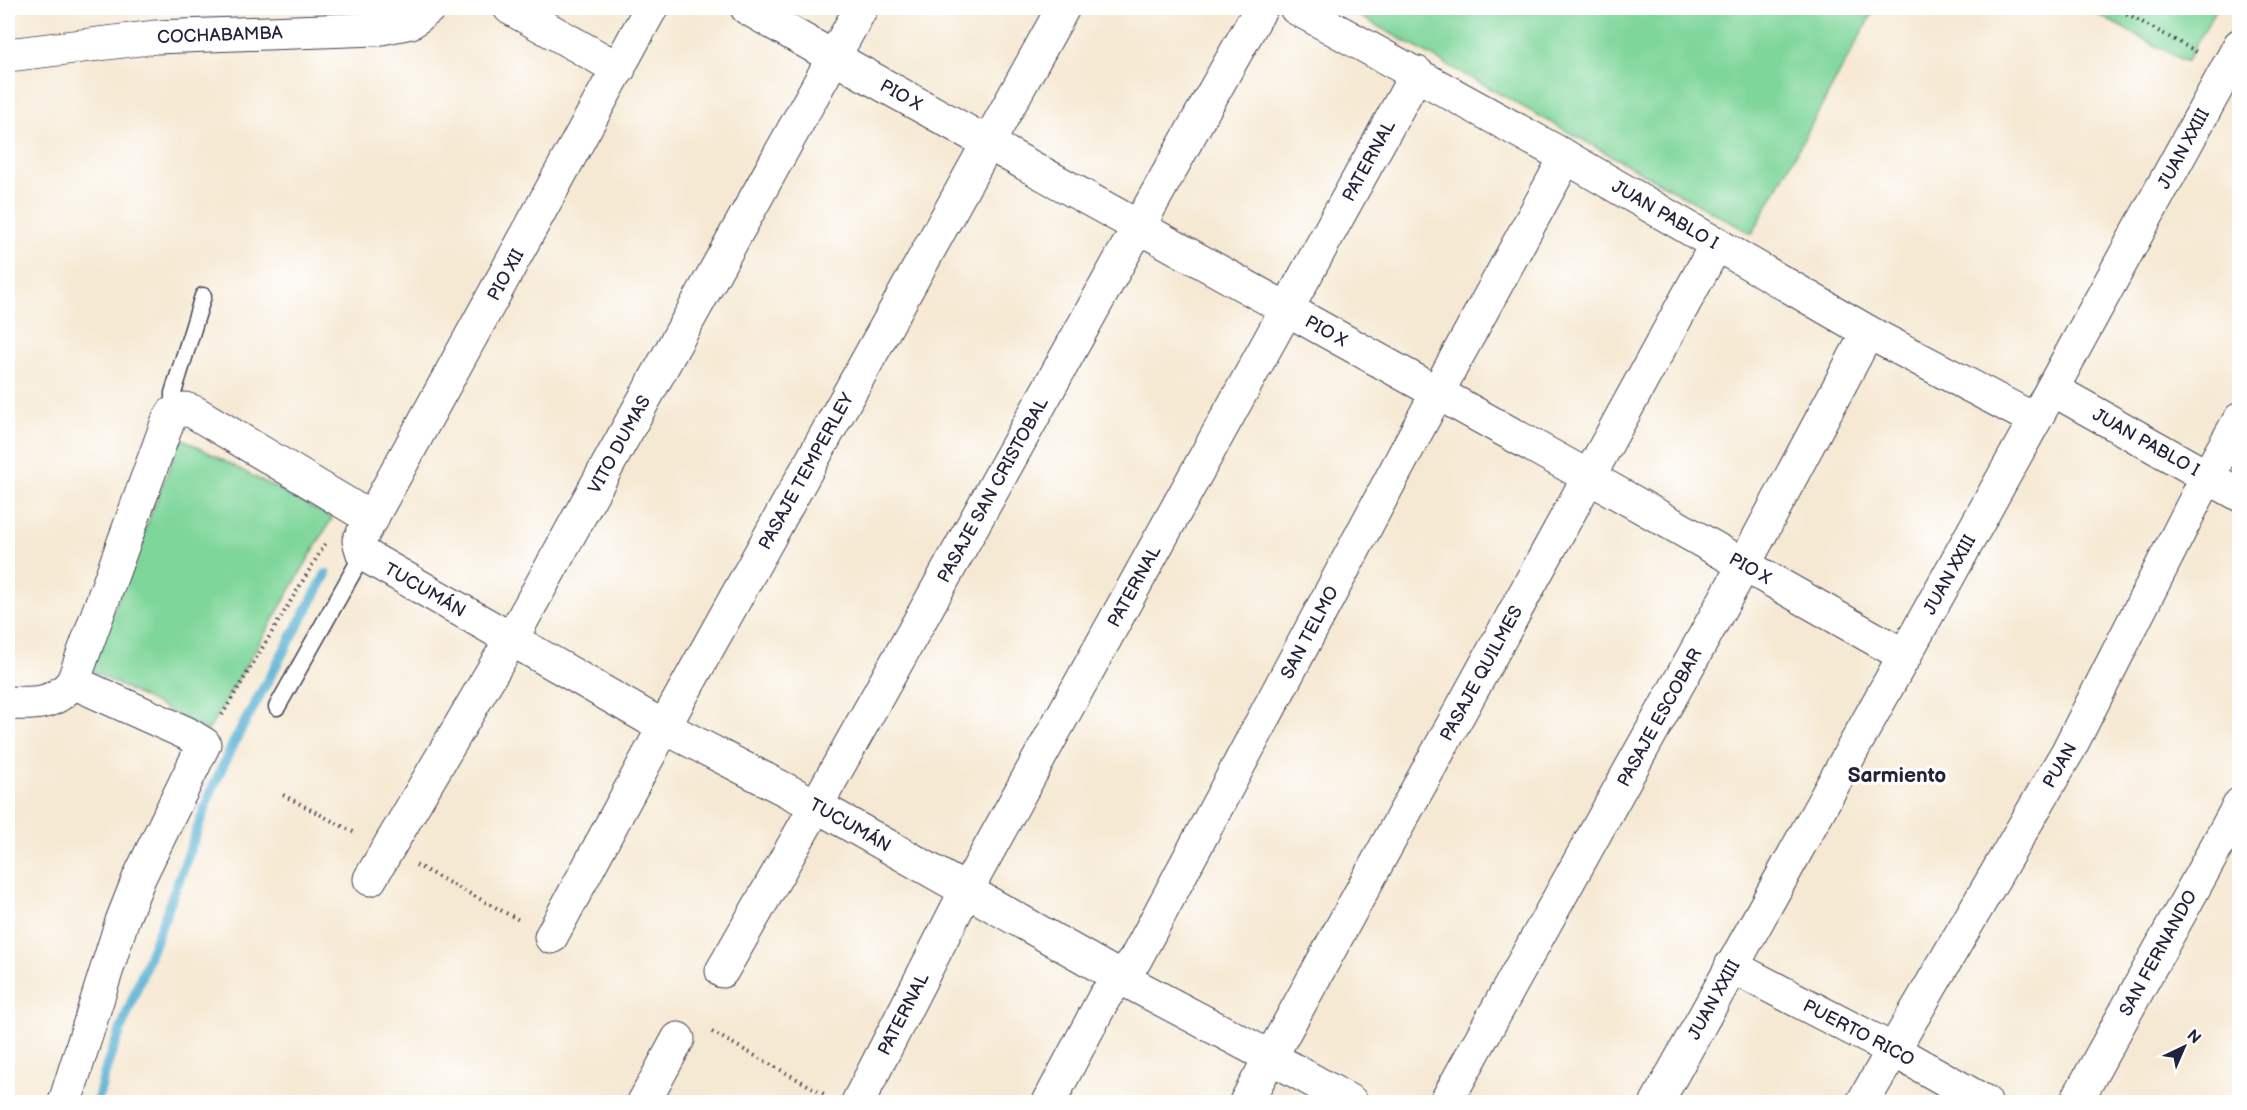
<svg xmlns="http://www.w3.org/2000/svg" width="2247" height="1110" font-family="'Balsamiq Sans',sans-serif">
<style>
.green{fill:#7fd69a;stroke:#507c6a;stroke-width:1.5}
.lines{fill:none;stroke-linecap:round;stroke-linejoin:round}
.stream{stroke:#52aed0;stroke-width:10}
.service-casing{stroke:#424052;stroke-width:19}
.minor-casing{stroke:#424052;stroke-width:35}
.path{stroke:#424052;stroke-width:4;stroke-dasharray:1.5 4.5;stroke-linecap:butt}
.service{stroke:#fff;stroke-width:16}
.minor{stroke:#fff;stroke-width:33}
.labels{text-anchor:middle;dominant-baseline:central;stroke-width:6;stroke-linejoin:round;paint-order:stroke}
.street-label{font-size:18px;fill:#22223b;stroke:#fff}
.quarter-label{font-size:21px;font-weight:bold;fill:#22223b;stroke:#fff}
</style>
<rect width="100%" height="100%" fill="#fff"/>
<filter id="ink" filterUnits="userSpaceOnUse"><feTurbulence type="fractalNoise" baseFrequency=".0167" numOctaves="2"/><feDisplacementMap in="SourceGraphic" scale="12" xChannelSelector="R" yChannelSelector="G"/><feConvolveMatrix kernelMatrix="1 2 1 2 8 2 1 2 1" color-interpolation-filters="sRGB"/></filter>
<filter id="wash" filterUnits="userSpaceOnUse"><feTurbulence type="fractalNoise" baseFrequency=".008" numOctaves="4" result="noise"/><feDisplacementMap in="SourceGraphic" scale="24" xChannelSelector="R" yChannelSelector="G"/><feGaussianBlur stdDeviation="1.35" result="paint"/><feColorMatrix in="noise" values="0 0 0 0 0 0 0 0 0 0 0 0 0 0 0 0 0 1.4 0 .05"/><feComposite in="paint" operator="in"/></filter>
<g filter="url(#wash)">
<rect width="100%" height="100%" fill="#f6e9d3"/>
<!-- green -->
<path class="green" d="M1345 8H1875L1752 234Z
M2086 8H2217L2186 62Z
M181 438 332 518 208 731 90 670Z"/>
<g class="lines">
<!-- stream -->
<path class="stream" d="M97 1102 107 1065 182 872 210 794 233 744 326 574"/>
</g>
</g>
<g filter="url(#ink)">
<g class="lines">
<defs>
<path id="service" d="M173 413V393L203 296
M277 707 363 554"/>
<g id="minor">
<path d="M510 8 619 69"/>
<path id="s1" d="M651 8 359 541 363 554 664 727 817 806 1121 978 1272 1058 1351 1102"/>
<path id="s2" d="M747 8 833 57 1589 477 1905 656"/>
<path id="s3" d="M1296 8 1566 157 1868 332 2035 420"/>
<path id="s4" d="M8 55 156 37 376 29 411 22 429 8"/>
<path id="s5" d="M2052 389 2240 495"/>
<path d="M8 703C35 704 54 705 73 682L168 421 173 413 185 409 194 412 372 519"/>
<path id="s6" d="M370 879 512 638 861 8"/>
<path id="s7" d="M551 937 664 727 1063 8"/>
<path id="s8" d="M1731 966 1893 1050 1985 1102"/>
<path id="s9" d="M722 971C906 652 1080 328 1261 8"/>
<path d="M65 1102 122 921 139 878 204 744 186 733 73 682"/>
<path d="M644 1102 678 1039"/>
<path id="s10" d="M858 1102 966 891 1417 73"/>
<path id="s11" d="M1049 1102 1105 996 1135 960 1437 393 1566 157"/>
<path id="s12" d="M1246 1102 1717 243"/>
<path id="s13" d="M1446 1102 1744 565 1868 332"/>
<path id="s14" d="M1657 1102 2035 420 2240 45"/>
<path id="s15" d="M1863 1102 2068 751 2207 477 2240 419"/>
<path id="s16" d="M2076 1102 2240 804"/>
</g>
</defs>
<!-- service casing -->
<use href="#service" class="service-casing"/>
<!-- minor casing -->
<use href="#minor" class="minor-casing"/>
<!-- path -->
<path class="path" d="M2116 8 2197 52
M222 715 325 544
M283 795 357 834
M416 865 521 921
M712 1032 826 1095"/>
<!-- service -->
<use href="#service" class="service"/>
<!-- minor -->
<use href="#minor" class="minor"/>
</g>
</g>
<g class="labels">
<!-- street labels -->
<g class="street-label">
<text stroke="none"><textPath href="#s4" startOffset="213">COCHABAMBA</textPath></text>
<text stroke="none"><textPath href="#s2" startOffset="177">PIO X</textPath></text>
<text stroke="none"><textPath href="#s14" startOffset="1089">JUAN XXIII</textPath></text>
<text stroke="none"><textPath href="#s10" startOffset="1071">PATERNAL</textPath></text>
<text stroke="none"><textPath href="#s3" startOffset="423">JUAN PABLO I</textPath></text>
<text transform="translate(506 275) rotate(-61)">PIO XII</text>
<text stroke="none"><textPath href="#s2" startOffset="663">PIO X</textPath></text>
<text stroke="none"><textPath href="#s5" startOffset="108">JUAN PABLO I</textPath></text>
<text stroke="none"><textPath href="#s6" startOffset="501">VITO DUMAS</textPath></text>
<text stroke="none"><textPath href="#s7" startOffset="531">PASAJE TEMPERLEY</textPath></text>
<text stroke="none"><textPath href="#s9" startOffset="552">PASAJE SAN CRISTOBAL</textPath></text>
<text stroke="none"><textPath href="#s2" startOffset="1149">PIO X</textPath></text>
<text stroke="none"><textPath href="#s14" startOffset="603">JUAN XXIII</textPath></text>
<text stroke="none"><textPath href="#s10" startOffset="585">PATERNAL</textPath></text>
<text stroke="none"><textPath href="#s1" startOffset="693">TUCUMÁN</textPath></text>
<text stroke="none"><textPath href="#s11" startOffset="538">SAN TELMO</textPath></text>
<text stroke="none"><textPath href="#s12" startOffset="489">PASAJE QUILMES</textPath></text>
<text stroke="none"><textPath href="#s13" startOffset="440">PASAJE ESCOBAR</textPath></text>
<text stroke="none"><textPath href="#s15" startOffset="390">PUAN</textPath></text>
<text stroke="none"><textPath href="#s1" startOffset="1179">TUCUMÁN</textPath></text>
<text stroke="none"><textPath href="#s16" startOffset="170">SAN FERNANDO</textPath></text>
<text stroke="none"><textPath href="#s14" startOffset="117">JUAN XXIII</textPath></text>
<text stroke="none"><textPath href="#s10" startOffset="99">PATERNAL</textPath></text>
<text stroke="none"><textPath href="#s8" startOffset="144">PUERTO RICO</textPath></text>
</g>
<!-- quarter labels -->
<g class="quarter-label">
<text x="1897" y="775">Sarmiento</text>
</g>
</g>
<!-- margin -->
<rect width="2247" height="1110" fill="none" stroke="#fff" stroke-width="30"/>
<!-- north arrow -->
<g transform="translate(2184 1047) rotate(44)" stroke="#ffffff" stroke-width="4.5" paint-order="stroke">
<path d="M0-4.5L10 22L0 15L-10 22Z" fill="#22223b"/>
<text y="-9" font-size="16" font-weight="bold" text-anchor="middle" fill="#22223b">N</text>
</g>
</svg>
